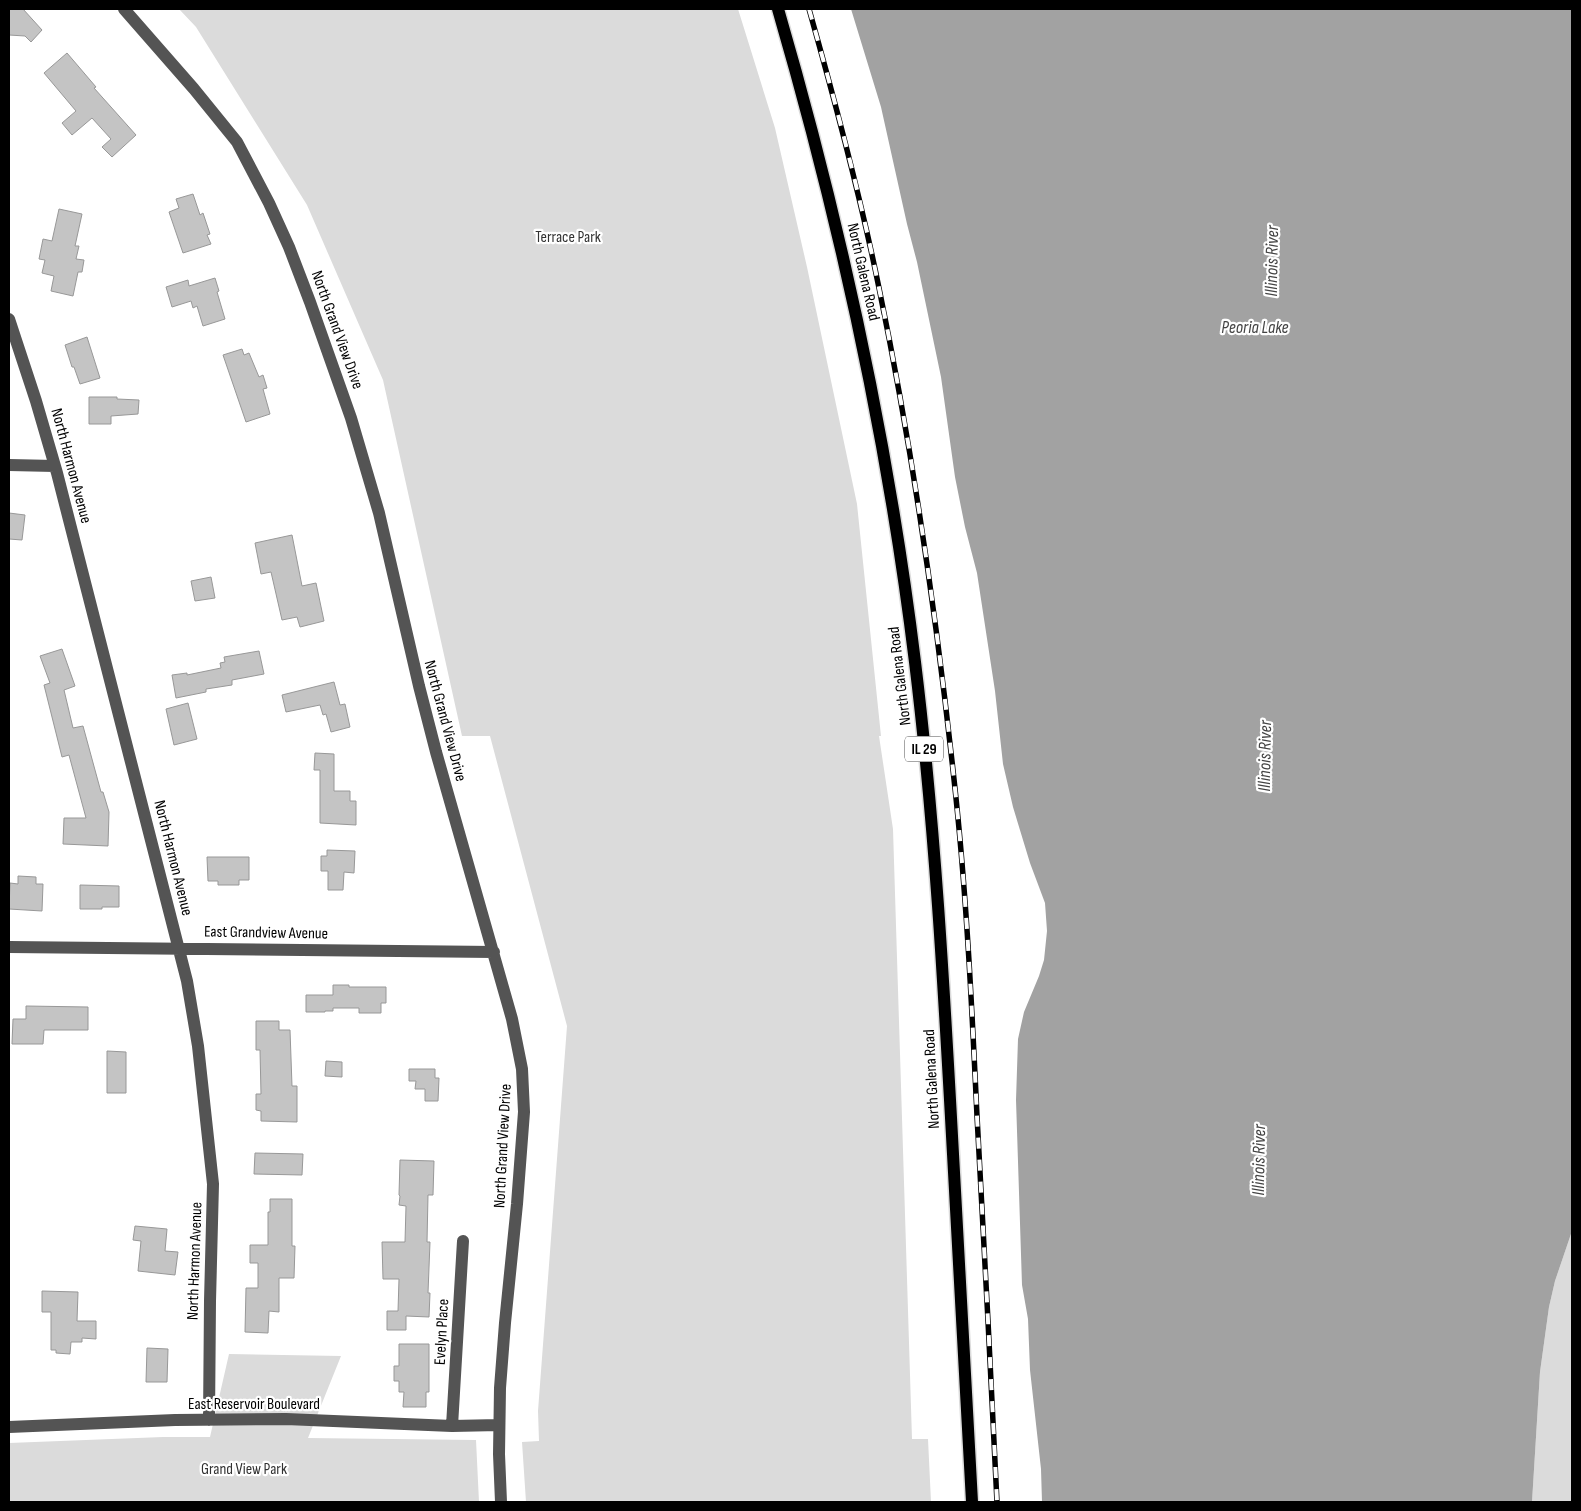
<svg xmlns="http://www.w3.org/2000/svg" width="1581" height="1511" font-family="'Sofia Sans Condensed',sans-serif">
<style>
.green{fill:#dbdbdb}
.water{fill:#a2a2a2}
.building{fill:#c4c4c4;stroke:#989898}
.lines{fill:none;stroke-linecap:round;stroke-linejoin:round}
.major-casing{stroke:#dbdbdb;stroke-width:15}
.minor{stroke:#545454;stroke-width:12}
.major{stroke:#000;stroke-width:12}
.rail-casing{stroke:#000;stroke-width:5.5}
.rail{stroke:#fff;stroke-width:4;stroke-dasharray:11;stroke-linecap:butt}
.labels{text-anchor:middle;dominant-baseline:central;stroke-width:4.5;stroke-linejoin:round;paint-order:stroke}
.shield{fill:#fff;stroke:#4c4c4c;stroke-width:1}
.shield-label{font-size:15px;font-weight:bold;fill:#000}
.park-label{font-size:16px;fill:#323232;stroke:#fff}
.street-label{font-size:16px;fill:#000;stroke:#fff}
.water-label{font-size:18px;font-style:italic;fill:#434343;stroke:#fff}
</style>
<rect width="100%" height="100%" fill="#fff"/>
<!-- green -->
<path class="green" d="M179 9H738L775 128 807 267 857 504 881 736H879L893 829 912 1439H928L931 1502H526L522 1442 539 1441 538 1411 567 1026 490 736H462L383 380 307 205 196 27Z
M1572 1231V1502H1532L1540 1372 1549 1307 1555 1281Z
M229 1354 341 1356 308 1438 476 1440 479 1502H9V1443L163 1437H210Z"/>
<!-- water -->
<path class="water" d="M851 9H1572V1231L1555 1281 1549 1307 1540 1372 1532 1502H1042L1041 1469 1030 1370 1028 1319 1022 1285 1016 1100 1018 1039 1024 1012 1039 976 1044 960 1047 931 1045 903 1030 863 1013 807 1003 764 995 691 977 573 965 527 955 477 941 377 917 262 907 224 881 107Z"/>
<!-- building -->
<path class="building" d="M9 9H23L42 30 31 42 25 36 9 35Z
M67 53 96 87 94 88 136 135 112 157 102 147 111 139 92 118 72 135 62 123 76 111 44 73Z
M193 194 200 215 203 213 210 234 207 235 211 244 183 253 169 212 179 208 176 199Z
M59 209 82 214 75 246H79L76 259 84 260 82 272H78L73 296 51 291 54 276 42 273 45 260 39 259 43 239 52 241Z
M215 278 219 291 217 292 225 319 203 326 197 306 193 308 191 301 172 307 166 287 188 280 189 286Z
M87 337 100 378 80 384 74 367H72L65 345Z
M242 349 244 355 249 353 259 377 263 375 267 388 263 389 270 414 246 422 223 355Z
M89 397H117V399L139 400 138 414 111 416V424H89Z
M9 513 25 515 22 540 9 539Z
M292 535 302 586 316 583 324 621 300 627 297 617 282 620 271 572 261 574 255 543Z
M211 577 215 598 195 601 191 581Z
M62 649 75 686 64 690 73 728 83 726 101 792H103L109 812 108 846 63 844 64 818H86L69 755 62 757 44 685 50 683 40 656Z
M259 651 264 674 232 680V685L206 689V692L176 698 172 675 187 673V675L221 668 220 663 225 662 224 657Z
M334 682 340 705 345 704 350 727 331 732 326 714 323 715 320 705 286 712 282 695Z
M188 703 197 739 174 745 166 709Z
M315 753 334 754V791H350V801H356V825L320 823V770H314Z
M327 850 355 851 354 873 344 872 343 890H328V871H321V856H327Z
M207 857H249V880H239V885H218V881H208Z
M18 876 36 877V884H43L42 911 9 909 10 883 18 884Z
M80 885 119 886V907H102V909H80Z
M333 985H349V987H386V1003H381V1013H359V1008H333V1011H325V1012H306V995H333Z
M26 1006 88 1007V1030H44L43 1044H12L13 1019H26Z
M256 1021H279V1030H290L292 1086H297V1122L261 1121V1111L256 1110V1094H261L260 1050H256Z
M107 1051 126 1052V1093H107Z
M326 1061 342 1062V1077L325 1076Z
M409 1069H435V1078H439L438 1101H425V1089H415L416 1081H409Z
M255 1153 303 1154 302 1175 254 1174Z
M400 1160 434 1161 433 1195H428L427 1242H430L428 1293H430L429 1317 406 1316V1330H387V1311H398L399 1279H383L382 1242H405L406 1206 399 1205 400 1196 399 1195Z
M270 1199H292V1246H295L294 1278H279V1312L269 1311 268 1333 245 1332 246 1288H258V1263H250V1245H268V1212H270Z
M135 1226 167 1229 165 1251 178 1252 175 1275 138 1271 141 1241 133 1240Z
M42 1291 78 1292 77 1321H96V1339L82 1338V1342H71L70 1354 56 1353V1350H51V1312H42Z
M399 1344H429V1392H426V1407H403L404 1392H399V1381H394V1366H399Z
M147 1348 168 1349 167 1382H146Z"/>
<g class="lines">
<defs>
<path id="major" d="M778 9C840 222 888 441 915 662 935 825 944 989 953 1154 959 1270 966 1386 972 1502"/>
</defs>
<!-- major casing -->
<use href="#major" class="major-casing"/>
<!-- minor -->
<path class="minor" d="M124 9 194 89 237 142 269 203 289 247 310 302 351 418 379 513 419 686 436 752 512 1019 522 1069 524 1112 517 1204 505 1323 500 1388 499 1454 501 1502
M9 319 36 401 57 473 187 981 198 1046 213 1184 210 1301 209 1420
M9 465 55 466
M9 947 494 952
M452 1426 463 1241
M9 1427 175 1420 286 1419 452 1426 499 1425"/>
<!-- major -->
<use href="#major" class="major"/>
<defs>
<path id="rail" d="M809 9C835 101 860 194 879 288 914 457 938 627 956 798 967 904 972 1010 977 1116 984 1245 991 1373 997 1502"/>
</defs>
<!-- rail casing -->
<use href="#rail" class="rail-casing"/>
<!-- rail -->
<use href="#rail" class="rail"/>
</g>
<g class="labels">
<!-- shield labels -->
<rect class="shield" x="905" y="736.5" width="38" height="25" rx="4"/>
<g class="shield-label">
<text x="924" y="749">IL 29</text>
</g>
<!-- park labels -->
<g class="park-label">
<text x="568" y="237">Terrace Park</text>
<text x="244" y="1469">Grand View Park</text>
</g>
<!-- street labels -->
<g class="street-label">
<text transform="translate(863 272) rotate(77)">North Galena Road</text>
<text transform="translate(337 330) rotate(70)">North Grand View Drive</text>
<text transform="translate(71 466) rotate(75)">North Harmon Avenue</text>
<text transform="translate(900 676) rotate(-97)">North Galena Road</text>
<text transform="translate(445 721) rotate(75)">North Grand View Drive</text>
<text transform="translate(173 858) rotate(76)">North Harmon Avenue</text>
<text transform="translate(266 933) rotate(1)">East Grandview Avenue</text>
<text transform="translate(932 1079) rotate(-93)">North Galena Road</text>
<text transform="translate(503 1146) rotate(-87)">North Grand View Drive</text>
<text transform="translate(195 1261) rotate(-88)">North Harmon Avenue</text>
<text transform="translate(442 1332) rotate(-87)">Evelyn Place</text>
<text x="254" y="1404">East Reservoir Boulevard</text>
</g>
<!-- water labels -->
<g class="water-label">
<text transform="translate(1272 261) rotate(-89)">Illinois River</text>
<text x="1255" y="327">Peoria Lake</text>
<text transform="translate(1265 756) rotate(-89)">Illinois River</text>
<text transform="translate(1259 1160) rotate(-89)">Illinois River</text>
</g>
</g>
<!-- border -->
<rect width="1581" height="1511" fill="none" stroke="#000000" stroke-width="20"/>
</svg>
